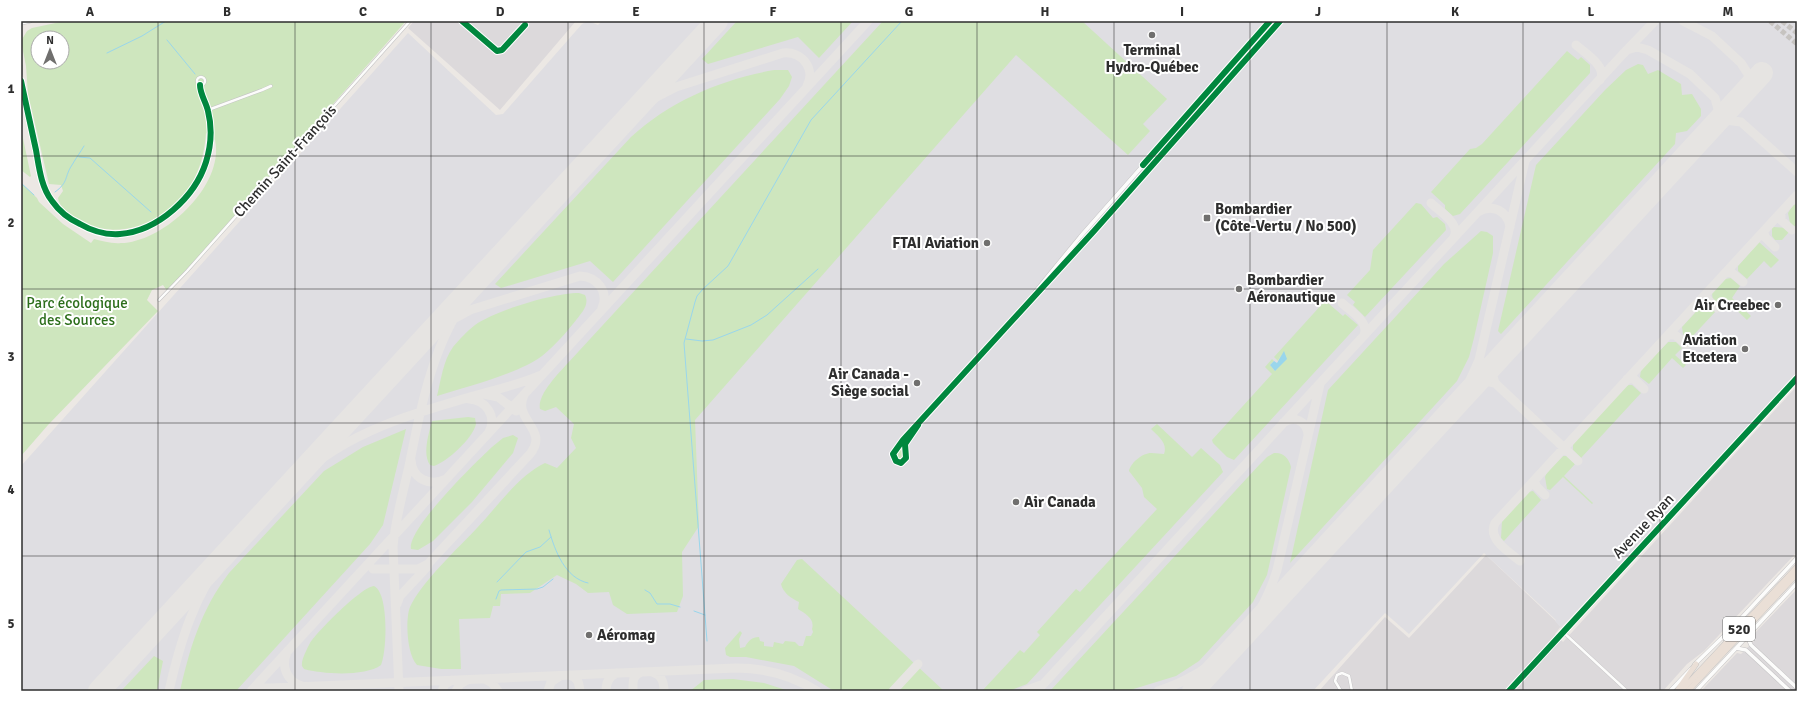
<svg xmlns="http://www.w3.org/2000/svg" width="1818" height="712" font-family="Signika,sans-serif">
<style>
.industrial{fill:#dcd9db}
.airport{fill:#dfdee2}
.green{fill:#cee6be;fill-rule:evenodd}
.water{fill:#99d6ec}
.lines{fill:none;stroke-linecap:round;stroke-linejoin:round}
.stream{stroke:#99d6ec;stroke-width:1}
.taxiway{stroke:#e6e4e2;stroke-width:9}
.runway{stroke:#e6e4e2;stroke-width:22}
.highway-tunnel{stroke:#c6c3c0;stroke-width:5;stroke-dasharray:5 2.5;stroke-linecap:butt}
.street-casing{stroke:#c5c4c5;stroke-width:3.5}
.secondary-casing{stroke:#c5c4c5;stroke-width:4.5}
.highway-casing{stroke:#c6c5c4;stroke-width:6}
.street{stroke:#fcfcfb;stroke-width:2.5}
.secondary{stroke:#fcfcfb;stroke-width:3.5}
.highway{stroke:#eadfd6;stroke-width:5}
.cycleway-casing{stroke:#fff;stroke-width:8}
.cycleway{stroke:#00873e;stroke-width:6}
.grid{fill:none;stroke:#2e2e2e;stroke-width:1;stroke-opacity:0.55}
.poi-dot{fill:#706f6e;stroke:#fff;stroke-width:1.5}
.labels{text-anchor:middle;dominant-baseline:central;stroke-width:4;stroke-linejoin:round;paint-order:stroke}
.shield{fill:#fff;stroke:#6d6d6d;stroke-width:1}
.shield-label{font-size:14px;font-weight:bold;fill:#2e2e2e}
.poi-label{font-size:15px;font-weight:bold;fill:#2e2e2e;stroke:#fff;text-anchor:start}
.street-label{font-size:15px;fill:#2e2e2e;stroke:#fff}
.park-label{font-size:15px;fill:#2c6e1b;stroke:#fff}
.neatline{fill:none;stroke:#2e2e2e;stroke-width:1.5}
.grid-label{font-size:13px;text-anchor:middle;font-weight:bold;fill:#2e2e2e}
</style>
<rect width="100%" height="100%" fill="#ece8e4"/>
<!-- industrial -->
<path class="industrial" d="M414 21H576L500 110 408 28Z
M1797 386V552L1704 651 1687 664 1663 691H1319L1385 617 1409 638 1486 555 1561 626 1555 634 1563 642Z
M1797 589V691H1701L1737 653 1741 654 1754 641 1753 635Z"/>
<!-- airport -->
<path class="airport" d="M588 21 598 25 602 21H1797V373L1561 628 1555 621 1556 620 1538 603 1484 553 1409 634 1385 613 1313 691H21V466L408 33 496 115 503 114 582 24Z"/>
<!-- green -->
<path class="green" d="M65 21H406L168 292 163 285 152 290 147 300 158 311 48 425 21 456V183L37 198 39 202 63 224 91 243 94 239C103 241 112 244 121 243 164 242 225 185 215 140L206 133C205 147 202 162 196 175 178 220 113 248 73 216 66 211 59 206 58 198L63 191 61 185 49 184 28 94 26 66 21 41 27 31 32 28ZM38 38H62V62H38Z
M737 21H853L819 58 798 37 708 64 702 59Z
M883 21H1082L1167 99 1143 124 1150 131 1128 155 1016 55 695 420 699 526 682 552 683 596 677 612 627 614 613 605 609 592 588 593 576 584 557 575 530 593 501 594 500 606H493L490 618 459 619 461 669H441L417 665C407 655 405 620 410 607 421 583 458 548 477 528 497 507 519 475 545 463L557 468 576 448 571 438 574 424 556 407 545 411 540 409C537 395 558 374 567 364Z
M1567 51 1578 60 1581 57 1590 65V73L1460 214 1453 216 1445 209V205L1431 192 1470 149 1476 148 1482 144Z
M1638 64 1643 65 1648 74 1658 70 1681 84 1682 95 1692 94 1701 109V116L1687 131 1676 133 1675 144 1501 334 1498 331 1536 165 1605 90 1626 70Z
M774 70H788L792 77 789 86 780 99 613 282 590 261 501 288 495 284 631 137C670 101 722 79 774 70Z
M21 129 31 176 30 177 21 170Z
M1416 203 1421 204 1433 218 1437 217 1445 224 1446 230 1365 317 1353 305 1355 302 1347 295 1370 270 1373 250Z
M1797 204V224L1794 227 1790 223 1788 213 1793 205Z
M1774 227 1786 228 1789 232 1782 240H1775L1772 236V228Z
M1481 231 1487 232 1493 236V253L1474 338 1469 357 1457 381 1290 563 1328 390 1444 264Z
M1759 242 1779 260 1771 268 1764 261 1747 279 1738 271V266Z
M1731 278 1740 286 1732 298 1751 316 1747 320 1726 300 1719 308 1713 302 1712 293 1725 279Z
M579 293 585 295C588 301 586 306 583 311 571 327 558 343 542 356 520 373 465 387 437 396 441 380 443 361 453 347 459 340 467 331 475 325 497 310 553 293 579 293Z
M1323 303H1328L1343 316 1345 314 1358 325 1234 460 1227 457 1213 443 1212 440 1272 374 1265 367 1272 359 1274 361 1270 365 1275 371 1281 354 1278 361 1274 357Z
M1703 304 1712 307 1716 311 1689 340 1683 334 1682 327Z
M1668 342H1676L1682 348 1675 355 1686 365 1683 368 1672 358 1649 384 1640 377 1641 370Z
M1629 385H1632L1641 393 1581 458 1573 450V443L1626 386Z
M468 417 475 418 476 424C473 438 447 462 434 466L430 465C422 454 429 433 432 421Z
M1157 424 1192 457 1201 448 1220 465 1223 472 1027 684 1009 691H982L1020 650 1024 653 1040 635 1037 632 1076 589 1080 592 1157 509 1144 497 1142 488 1129 471C1131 462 1143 453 1151 453 1156 453 1160 454 1164 454 1168 443 1158 436 1151 429Z
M406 429 383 525 370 544 236 691H180C190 647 201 610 229 573L324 471 363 447Z
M513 435 518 438 513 453 472 502 433 541 418 550 411 549C407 529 475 463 492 447L503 438Z
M903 445 904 457 899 460 896 458V455Z
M1274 453C1283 452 1289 458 1291 467L1267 575 1253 602 1199 661 1176 676 1127 691H1050L1260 464 1267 457Z
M1563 456H1567L1575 464 1564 476 1593 503 1592 504 1563 477 1550 490 1547 489 1545 477 1547 472Z
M1533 491 1541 500 1504 541 1501 538 1502 521 1528 492Z
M802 559 944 691H834L794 666 746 657H730L726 655 725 648 740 631 742 633 739 639 740 648 745 647C748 641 752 637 759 637L760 641 764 642V646L773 647 774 642 783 644 785 641 795 642 799 646H803L806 636H811L813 632 812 629C815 619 806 614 798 609L799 602C791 598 783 593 781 584L797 560Z
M374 586C389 593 387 651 381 665 365 677 322 674 304 669L302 666C301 660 307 649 310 643 318 631 361 587 374 586Z
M154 656 163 661 157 691H121Z
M733 679 764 683 789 691H690L704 680Z"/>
<!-- water -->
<path class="water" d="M1284 351 1287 359 1275 371 1270 365 1274 361 1277 363Z"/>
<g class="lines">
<!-- stream -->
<path class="stream" d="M167 40 195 74
M107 53 142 36 166 21
M79 157 90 158 151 212
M21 183 34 195
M55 192C69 182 64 177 72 165 76 158 80 153 84 146
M686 339 702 341 713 340 751 325 767 315 818 269
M549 530C555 551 565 578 588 583
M497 582 526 552 540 547 551 537
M645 590 650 593 657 604H670L680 607
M496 599 499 591 501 590 537 589 543 587 553 579
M694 611 705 615
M707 641 684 343 695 302 697 296 703 289 728 266 811 120 902 21"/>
<!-- taxiway -->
<path class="taxiway" d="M1683 21 1712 36 1741 63 1748 74 1749 83 1732 107
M1576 45C1585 53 1608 67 1600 80
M1627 50 1637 47 1648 50 1690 74 1715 98 1718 109 1716 119 1690 152
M626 120 647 102 676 87 783 53C802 51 816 69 807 86
M1713 129 1725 120 1741 122 1797 172
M1431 203C1439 211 1461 224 1454 237
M1478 212C1492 203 1508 211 1510 227
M1781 213V220L1792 230
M1764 231 1765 237 1775 247
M1726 272 1732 273 1743 282
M1704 296 1717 308
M1342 303C1350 311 1370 322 1364 335
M1668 335H1675L1686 344
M419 345 441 326 470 310 580 276C598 277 609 292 602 308
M1496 363 1492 373 1495 383 1578 461
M1627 379H1634L1644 389
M1475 385 1485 381 1495 383
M484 394 498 397 516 411
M469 399C486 400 497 416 489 432
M1283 423C1294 415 1307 421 1308 435
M1421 444 1458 400 1469 382 1479 360 1525 161
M411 460C412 479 430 487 446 479
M1535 480 1536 486 1545 495
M285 490C339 434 405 416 477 395 498 389 521 384 541 375
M1520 561C1509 552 1487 539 1495 523L1797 195
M373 569H418L428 564 530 454C550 429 512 420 524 395
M397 604 400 596 428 566
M287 652C281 666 286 681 302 686
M652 672C662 675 664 682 664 691
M569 675C578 677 579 683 580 691
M485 679 492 683 498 691
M169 691C181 638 194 598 226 553
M251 691 868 21
M252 691 260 688H271L736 668C764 668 793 676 817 691
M399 691 393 547C395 520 403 493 409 466 424 392 435 332 485 272
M442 691 445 684 452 680
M456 691 460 684 467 680
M548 691 551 682 560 676
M606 691C606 682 609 676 617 673
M633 691C633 682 632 675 642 672
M893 691 918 664
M1025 691 1041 685
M1037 691 1623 54 1655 21
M1158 691C1217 672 1259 629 1277 570L1320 384"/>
<!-- runway -->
<path class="runway" d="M99 691 717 21
M1193 691 1762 73"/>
<!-- highway-tunnel -->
<path class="highway-tunnel" d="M1770 21 1797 44
M1782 21 1797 33"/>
<defs>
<path id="street" d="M462 21 497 51 502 50 525 25
M21 66V74
M197 81a4 4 0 1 1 8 0a4 4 0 1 1-8 0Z
M21 81C26 104 31 127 36 150 39 167 41 187 52 201 59 211 69 219 80 224 92 231 106 235 120 234 158 231 195 197 206 162 211 146 212 127 208 111 206 102 200 94 200 85
M208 110 262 90 271 86
M159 300 187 271 410 21
M1563 632 1627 691
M1341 691 1335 681 1337 675 1342 673 1349 676 1352 691
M1509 691 1797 378"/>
<path id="secondary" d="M21 23 30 21
M1035 292 1080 237 1270 21
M918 425 905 444 906 458 901 463 896 461 893 454 903 440 1094 231 1280 21
M1747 636 1751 645 1797 688
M1736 648 1746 650 1790 691
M1695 664 1733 627 1797 558
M1670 691 1691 669
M1696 691 1797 583"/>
<path id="highway" d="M1677 691 1696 664
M1681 691 1797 567
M1688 691 1797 574"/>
</defs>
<!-- street casing -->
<use href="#street" class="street-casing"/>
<!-- secondary casing -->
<use href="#secondary" class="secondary-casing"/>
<!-- highway casing -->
<use href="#highway" class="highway-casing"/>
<!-- street -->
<use href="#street" class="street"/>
<!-- secondary -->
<use href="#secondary" class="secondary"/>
<!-- highway -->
<use href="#highway" class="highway"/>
<defs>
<path id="cycleway" d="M462 21 497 51 502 50 525 25
M21 81C26 104 31 127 36 150 39 167 41 187 52 201 59 211 69 219 80 224 92 231 106 235 120 234 158 231 195 197 206 162 211 146 212 127 208 111 206 102 200 94 200 85
M1143 165 1270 21
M918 425 905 444 906 458 901 463 896 461 893 454 903 440 1094 231 1280 21
M1509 691 1797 378"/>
</defs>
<!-- cycleway casing -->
<use href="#cycleway" class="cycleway-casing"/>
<!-- cycleway -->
<use href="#cycleway" class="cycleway"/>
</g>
<!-- grid -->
<path class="grid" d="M158 21V691M295 21V691M431 21V691M568 21V691M704 21V691M841 21V691M977 21V691M1114 21V691M1250 21V691M1387 21V691M1523 21V691M1660 21V691M21 156H1797M21 289H1797M21 423H1797M21 556H1797"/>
<!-- markers -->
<g class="poi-dot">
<circle cx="1152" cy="35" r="4"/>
<rect x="1203" y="214" width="8" height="8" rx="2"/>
<circle cx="987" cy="243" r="4"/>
<circle cx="1239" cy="289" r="4"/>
<circle cx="1778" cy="305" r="4"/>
<circle cx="1745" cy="349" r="4"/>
<circle cx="917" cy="383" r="4"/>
<circle cx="1016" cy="502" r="4"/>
<circle cx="589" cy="635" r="4"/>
</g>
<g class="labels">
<!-- shield labels -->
<rect class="shield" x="1723" y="617" width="32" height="24" rx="3"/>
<g class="shield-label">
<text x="1739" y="629">520</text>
</g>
<!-- poi labels -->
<g class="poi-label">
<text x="1152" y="50" text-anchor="middle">Terminal<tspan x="1152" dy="17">Hydro-Québec</tspan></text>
<text x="1215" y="209">Bombardier<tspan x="1215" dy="17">(Côte-Vertu / No 500)</tspan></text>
<text x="979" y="243" text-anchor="end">FTAI Aviation</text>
<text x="1247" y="280">Bombardier<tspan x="1247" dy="17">Aéronautique</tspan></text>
<text x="1770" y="305" text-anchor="end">Air Creebec</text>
<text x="1737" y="340" text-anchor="end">Aviation<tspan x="1737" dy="17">Etcetera</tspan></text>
<text x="909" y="374" text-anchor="end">Air Canada -<tspan x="909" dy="17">Siège social</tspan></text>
<text x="1024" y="502">Air Canada</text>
<text x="597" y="635">Aéromag</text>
</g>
<!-- street labels -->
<g class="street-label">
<text transform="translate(285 161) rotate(-48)">Chemin Saint-François</text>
<text transform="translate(1643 526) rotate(-47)">Avenue Ryan</text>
</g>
<!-- park labels -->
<g class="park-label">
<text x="77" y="303">Parc écologique<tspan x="77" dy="17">des Sources</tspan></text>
</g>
</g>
<!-- border -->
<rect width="1818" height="712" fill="none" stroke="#ffffff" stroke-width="44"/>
<!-- north arrow -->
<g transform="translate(50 50)"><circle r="19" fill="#ffffff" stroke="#ababab"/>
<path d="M0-3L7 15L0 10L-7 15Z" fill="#706f6e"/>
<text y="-6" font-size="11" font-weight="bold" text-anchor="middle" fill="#2e2e2e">N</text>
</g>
<rect x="22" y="22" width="1774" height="668" class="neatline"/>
<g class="grid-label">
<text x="90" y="16">A</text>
<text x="227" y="16">B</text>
<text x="363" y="16">C</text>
<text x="500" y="16">D</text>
<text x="636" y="16">E</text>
<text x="773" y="16">F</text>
<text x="909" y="16">G</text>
<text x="1045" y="16">H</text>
<text x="1182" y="16">I</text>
<text x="1318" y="16">J</text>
<text x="1455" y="16">K</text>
<text x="1591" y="16">L</text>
<text x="1728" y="16">M</text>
<text x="11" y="93">1</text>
<text x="11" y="227">2</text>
<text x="11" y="361">3</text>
<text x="11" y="494">4</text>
<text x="11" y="628">5</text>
</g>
</svg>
